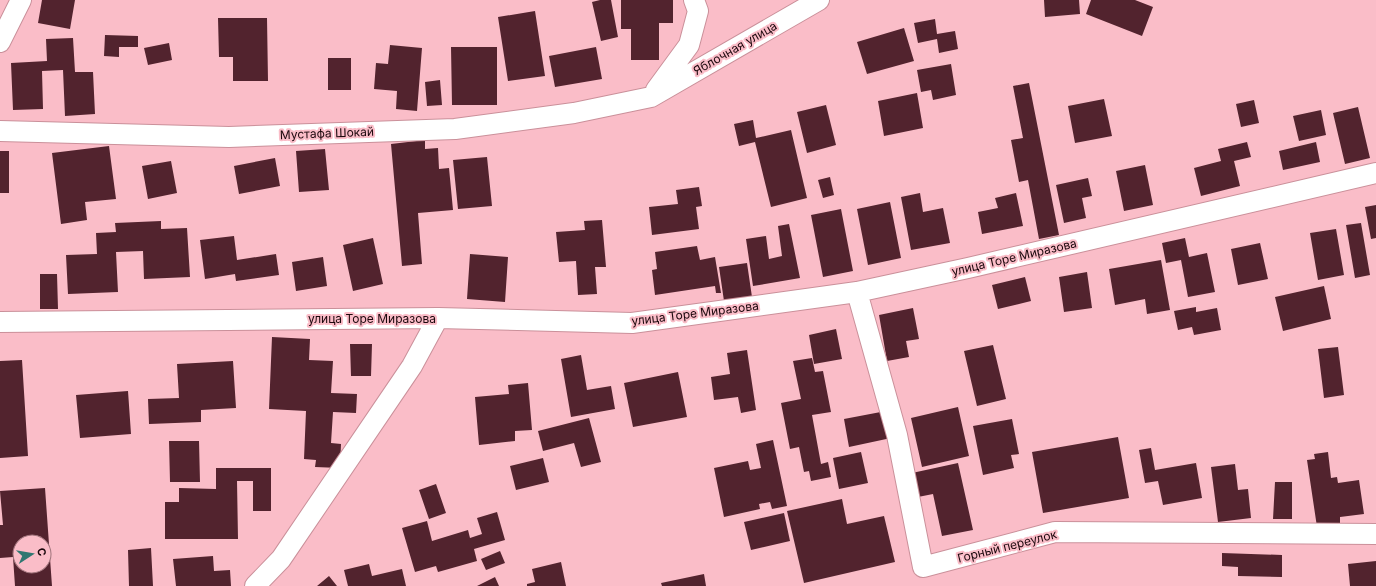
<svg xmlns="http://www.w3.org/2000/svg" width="1376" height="586" font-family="Inter,sans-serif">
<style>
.building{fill:#52232e;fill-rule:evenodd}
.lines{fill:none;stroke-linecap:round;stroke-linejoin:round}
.minor-casing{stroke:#ca909a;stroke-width:22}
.minor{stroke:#fff;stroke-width:20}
.labels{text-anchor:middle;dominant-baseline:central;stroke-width:4;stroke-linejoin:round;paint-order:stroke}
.street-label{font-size:12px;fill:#1c080d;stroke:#fabdc8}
</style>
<rect width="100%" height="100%" fill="#fabdc8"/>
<!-- building -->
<path class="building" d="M42 0H75L70 29 38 23Z
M600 0H611L618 37 601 41 592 2Z
M621 0H673V23H659V60H631V29H621Z
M1044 0H1079L1080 14 1045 17Z
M1091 0H1135L1153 7 1142 36 1086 14Z
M535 11 545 76 508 81 498 17Z
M218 18H267L268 81H233V57H219Z
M935 19 937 34 955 31 958 49 939 53 937 39 918 43 914 23Z
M904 28 914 61 867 74 857 42Z
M105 35 138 36V47H119V57L104 56Z
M73 38 75 72H93L95 114 65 116 63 70 42 71 43 109 13 110 11 63 47 61 46 39Z
M169 43 172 60 148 65 144 48Z
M390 45 422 48 417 111 396 109 397 91 374 89 376 63 388 64Z
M451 47H497V105H452Z
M596 47 602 79 555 87 549 56Z
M328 58H351V90H328Z
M951 64 956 95 933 100 931 90 921 92 917 70Z
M440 80 442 105 427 106 425 82Z
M1029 83 1059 235 1039 239 1028 180 1019 182 1011 140 1023 138 1013 86Z
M917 93 923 128 884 136 878 101Z
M1104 99 1112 136 1075 143 1068 106Z
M1254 100 1259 123 1241 127 1236 104Z
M826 105 836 145 807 153 797 112Z
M1358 107 1370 158 1345 164 1333 113Z
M1321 110 1326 135 1299 141 1293 116Z
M753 120 756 138 791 130 807 198 771 207 755 142 739 146 734 124Z
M425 140V149L438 148 439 169 449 168 453 210 418 213 422 264 402 266 391 144Z
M1247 142 1251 157 1234 161 1240 186 1201 196 1194 168 1221 161 1218 149Z
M1316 142 1320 162 1283 170 1279 151Z
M109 146 116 199 85 202 87 220 61 224 52 153Z
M325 149 329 190 299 192 296 151Z
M0 151H9V193H0Z
M487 157 492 206 458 209 453 160Z
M275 158 280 186 239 194 234 166Z
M171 161 177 193 148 199 142 166Z
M1145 165 1153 205 1124 211 1116 171Z
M830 177 834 195 823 198 818 180Z
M1088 178 1092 196 1082 198 1086 218 1064 223 1056 185Z
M699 187 702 206 696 207 699 229 652 235 649 207 678 204 676 190Z
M920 193 923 212 943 208 950 243 911 250 901 197Z
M1016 193 1023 226 982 234 978 212 998 208 995 198Z
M890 202 901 258 868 265 857 209Z
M1376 205V238L1371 239 1365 207Z
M841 209 853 271 823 277 811 215Z
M602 220 606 267H595L597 294 578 295 576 261 559 262 556 232 585 230 584 221Z
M161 221V229L187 228 190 277 144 279 143 251 116 252 118 292 68 294 66 255 97 254 96 233 116 232 115 223Z
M1361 223 1370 275 1355 278 1346 225Z
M789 224 800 278 753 286 746 239 766 236 769 259 782 256 778 226Z
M1336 229 1344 275 1318 280 1310 233Z
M234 236 237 260 276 254 279 275 236 281 235 274 205 279 200 240Z
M373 238 383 284 353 291 343 245Z
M1185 238 1189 257 1207 253 1215 292 1188 297 1181 260 1166 263 1162 243Z
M1260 243 1268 279 1238 285 1231 249Z
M697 246 700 260 715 257 721 293H716L715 286 655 295 652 270 657 269 655 252Z
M470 254 508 257 505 302 467 299Z
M323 257 327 286 296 291 292 262Z
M1161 260 1170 310 1147 314 1145 299 1115 305 1109 269Z
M747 263 752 297 724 301 719 267Z
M1087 272 1092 308 1064 312 1059 277Z
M40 274H57L58 309H40Z
M1025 277 1031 301 998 309 992 285Z
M1324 286 1331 319 1283 331 1275 297Z
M1196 307V312L1217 308 1221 330 1194 335 1192 327 1178 330 1174 311Z
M913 308 919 339 906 341 909 357 887 361 879 315Z
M836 329 842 359 814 364 809 335Z
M272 337 310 339 309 360 333 361 331 393 357 394 356 413 333 412 331 443 341 444 340 468 315 467 316 460 304 459 306 411 269 409Z
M350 344H372L371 376H351Z
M993 345 1006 399 977 406 964 351Z
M1338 347 1344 395 1324 398 1318 349Z
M747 350 756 410 741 413 738 397 714 400 711 377 730 374 727 353Z
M581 355 587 390 611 386 615 409 571 417 561 359Z
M812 358 815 372 823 371 831 412 812 415 821 464 828 462 831 477 811 481 809 471 804 472 799 447 790 449 781 403 801 399 793 361Z
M22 360 28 456 0 458V361Z
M233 361 236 408 201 410V422L149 424 148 399 179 398 177 364Z
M678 372 687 417 633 427 624 383Z
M528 383 532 430 515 431V441L479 445 475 397 509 394 508 385Z
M128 391 131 434 80 438 76 395Z
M958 407 969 456 922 467 911 418Z
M886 411 891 438 849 447 844 419Z
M589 418 601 462 581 467 574 443 543 451 538 431Z
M1012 419 1019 454 1011 455 1014 468 983 475 973 426Z
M1118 437 1129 498 1043 513 1032 452Z
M773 440 787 506 772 509 770 502 759 504 760 509 724 517 714 468 748 461 750 470 761 468 756 444Z
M169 441H199L200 482H170Z
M1151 448 1155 470 1196 463 1202 498 1163 505 1158 481 1145 483 1139 450Z
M861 452 868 483 839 489 833 458Z
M1328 452 1331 478 1337 477 1338 483 1359 480 1364 514 1340 517V523L1317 527 1307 460 1315 459 1314 454Z
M543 458 549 482 516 490 510 466Z
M958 463 973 530 942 536 933 494 918 497 912 473Z
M1235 464 1238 490 1248 489 1251 518 1218 522 1211 467Z
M216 468H271V511H253V481H237L238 539H165V502H179V488L216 489Z
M1275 482H1292V519H1273Z
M436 484 446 513 429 519 419 490Z
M45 488 52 586H15L13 557 0 558V525H3L0 491ZM20 542H44V566H20Z
M842 499 847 524 884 516 895 562 804 583 787 511Z
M497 512 505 540 474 549 477 561 438 572 436 566 415 572 402 528 427 521 432 541 468 530 470 538 482 534 477 518Z
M784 513 790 541 751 550 744 522Z
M151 548 153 586H129L128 550Z
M500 551 505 563 486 570 481 559Z
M1222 553 1282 555V577L1238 576V567L1222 566Z
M213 556 214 571 230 570 231 586H176L173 559Z
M1376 561V586H1350L1348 564Z
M561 562 566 586H527V584L535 582 532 569Z
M369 564 372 576 402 569 406 586H348L344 570Z
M704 574 706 586H662L661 583Z
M329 576 337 586H317Z
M495 577 499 586H477Z"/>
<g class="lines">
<defs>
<path id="minor" d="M0 42 21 0
M656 90 689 45 698 11 694 0
M0 131 229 137 455 129 574 113 651 97 819 0
M857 292 897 435 923 567 1055 532 1376 534
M0 322 438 318 632 323 857 292 968 268 1376 173
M255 586 281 559 412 366 438 318"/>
</defs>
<!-- minor casing -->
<use href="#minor" class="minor-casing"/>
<!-- minor -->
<use href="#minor" class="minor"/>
</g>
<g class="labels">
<!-- street labels -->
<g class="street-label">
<text transform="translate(735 48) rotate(-30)">Яблочная улица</text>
<text transform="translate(327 133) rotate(-2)">Мустафа Шокай</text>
<text transform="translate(1014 257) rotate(-13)">улица Торе Миразова</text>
<text transform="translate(695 313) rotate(-7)">улица Торе Миразова</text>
<text x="372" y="318">улица Торе Миразова</text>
<text transform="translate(1007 546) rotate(-14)">Горный переулок</text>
</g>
</g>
<!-- north arrow -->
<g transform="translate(32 554) rotate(78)"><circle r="19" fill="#fabdc8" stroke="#a1757d"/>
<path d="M0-3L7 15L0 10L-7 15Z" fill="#2f7771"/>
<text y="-6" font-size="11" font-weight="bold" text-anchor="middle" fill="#1c080d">С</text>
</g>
</svg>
